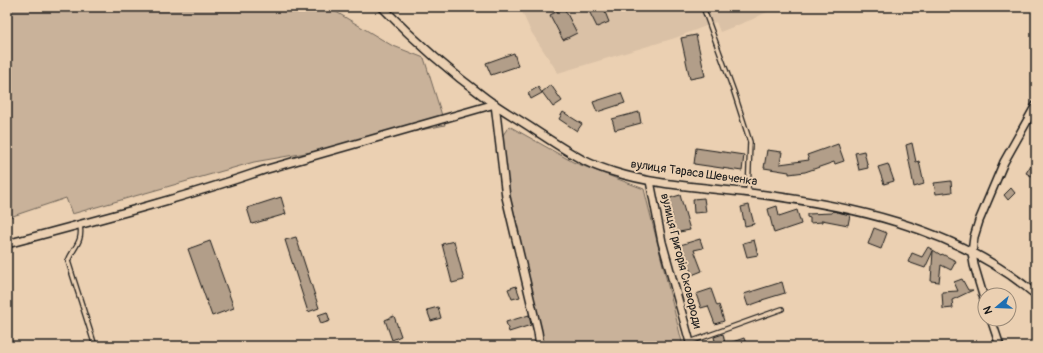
<svg xmlns="http://www.w3.org/2000/svg" width="1043" height="353" font-family="Pangolin,sans-serif">
<style>
.built{fill:#dac1a6}
.green{fill:#c9b29a;stroke:#72675b}
.building{fill:#b29e89;stroke:#1c1c1c}
.lines{fill:none;stroke-linecap:round;stroke-linejoin:round}
.service-casing{stroke:#1c1c1c;stroke-width:6}
.minor-casing{stroke:#1c1c1c;stroke-width:10}
.service{stroke:#ebd0b2;stroke-width:3.5}
.minor{stroke:#ebd0b2;stroke-width:7}
.labels{text-anchor:middle;dominant-baseline:central;stroke-width:4;stroke-linejoin:round;paint-order:stroke}
.street-label{font-size:12px;fill:#1c1c1c;stroke:#ebd0b2}
</style>
<rect width="100%" height="100%" fill="#ebd0b2"/>
<filter id="ink" filterUnits="userSpaceOnUse"><feTurbulence type="fractalNoise" baseFrequency=".025" numOctaves="2"/><feDisplacementMap in="SourceGraphic" scale="8" xChannelSelector="R" yChannelSelector="G"/><feConvolveMatrix kernelMatrix="1 2 1 2 8 2 1 2 1" color-interpolation-filters="sRGB"/></filter>
<g filter="url(#ink)">
<!-- built -->
<path class="built" d="M520 7H771L769 11 753 19 720 32 716 22 675 38 558 73 530 30Z"/>
<!-- green -->
<path class="green" d="M7 7H328L391 45 424 58 445 125 340 147 254 162 72 214 66 198 7 218Z
M509 126 573 162 644 189 683 346H538L525 284 511 235 502 183 503 135Z"/>
<!-- building -->
<path class="building" d="M587 7H603L609 22 597 27Z
M564 8 577 33 563 40 550 15Z
M696 35 705 76 690 79 681 38Z
M514 53 518 66 491 75 486 63Z
M551 85 562 101 553 107 542 92Z
M538 87 542 93 531 99 528 93Z
M621 93 625 103 597 112 593 102Z
M563 112 582 124 577 131 559 119Z
M639 112 641 123 615 130 612 119Z
M912 143 916 162 919 161 924 184 914 187 906 145Z
M838 144 844 161 835 164 834 162 805 172 789 174V172L764 168 767 150 782 152 780 164 809 160 807 155Z
M696 148 744 155 742 171 694 164Z
M864 151 868 168 859 170 855 153Z
M1036 157V179L1026 173Z
M888 164 894 181 884 184 878 167Z
M951 181 952 192 936 194 934 183Z
M1011 188 1015 193 1008 200 1004 195Z
M680 195 690 230 674 233 671 220 673 219 667 199Z
M281 197 286 214 252 224 247 208Z
M704 198 706 212 694 213 693 199Z
M749 205 754 224 745 226 741 207Z
M777 206 779 216 797 210 801 224 774 233 768 209Z
M833 211 850 215 848 225 822 220V222L810 223V218L807 217V214L832 213Z
M874 228 887 233 881 249 868 244Z
M296 237 319 308 308 312 285 240Z
M700 239 703 248 694 250 702 271 692 275 684 253 680 254 677 246Z
M754 240 758 255 747 257 743 243Z
M210 241 234 308 212 316 188 249Z
M454 241 464 280 452 283 442 244Z
M928 247 941 255 942 254 956 261 951 270 941 265 939 282 931 281 933 251 925 268 908 262 912 253 922 257Z
M962 279 968 290H973L952 300 953 308 943 309 942 292 958 291 954 282Z
M782 282 785 293 762 300V301L748 306 744 294Z
M516 286 520 297 512 299 508 289Z
M711 289 717 306 719 305 724 321 715 324 708 306 701 308 696 294Z
M438 307 441 318 431 321 427 310Z
M327 312 330 321 321 324 318 315Z
M529 315 531 325 509 332 506 322Z
M394 316 401 336 392 340 385 320Z
M723 334 725 343 716 345 714 337Z
M744 338 747 346H725L724 345Z"/>
<g class="lines">
<defs>
<path id="service" d="M703 7 734 92 750 142 748 192
M80 225C83 243 74 246 68 261L95 346
M690 342 782 309"/>
<path id="minor" d="M382 7C414 40 450 72 487 99 502 110 518 119 533 129 550 140 566 151 583 160 593 165 604 169 614 172 655 185 700 187 742 192 844 204 956 226 1036 295
M650 181 662 242 691 346
M7 244C93 221 180 199 264 170L495 104 506 197 538 332 540 346
M985 302 974 265 972 253 974 237 979 221 1004 162 1036 105
M991 319 1000 346"/>
</defs>
<!-- service casing -->
<use href="#service" class="service-casing"/>
<!-- minor casing -->
<use href="#minor" class="minor-casing"/>
<!-- service -->
<use href="#service" class="service"/>
<!-- minor -->
<use href="#minor" class="minor"/>
</g>
</g>
<g class="labels">
<!-- street labels -->
<g class="street-label">
<text transform="translate(694 173) rotate(8)">вулиця Тараса Шевченка</text>
<text transform="translate(681 261) rotate(76)">вулиця Григорія Сковороди</text>
</g>
</g>
<!-- margin -->
<rect width="1043" height="353" fill="none" stroke="#ebd0b2" stroke-width="24"/>
<rect x="12" y="12" width="1019" height="329" fill="none" stroke="#1c1c1c" stroke-width="1.5" filter="url(#ink)"/>
<!-- north arrow -->
<g transform="translate(997 307) rotate(251)"><circle r="19" fill="#ebd0b2" stroke="#988876"/>
<path d="M0-3L7 15L0 10L-7 15Z" fill="#1f6fb2"/>
<text y="-6" font-size="11" font-weight="bold" text-anchor="middle" fill="#1c1c1c">N</text>
</g>
</svg>
